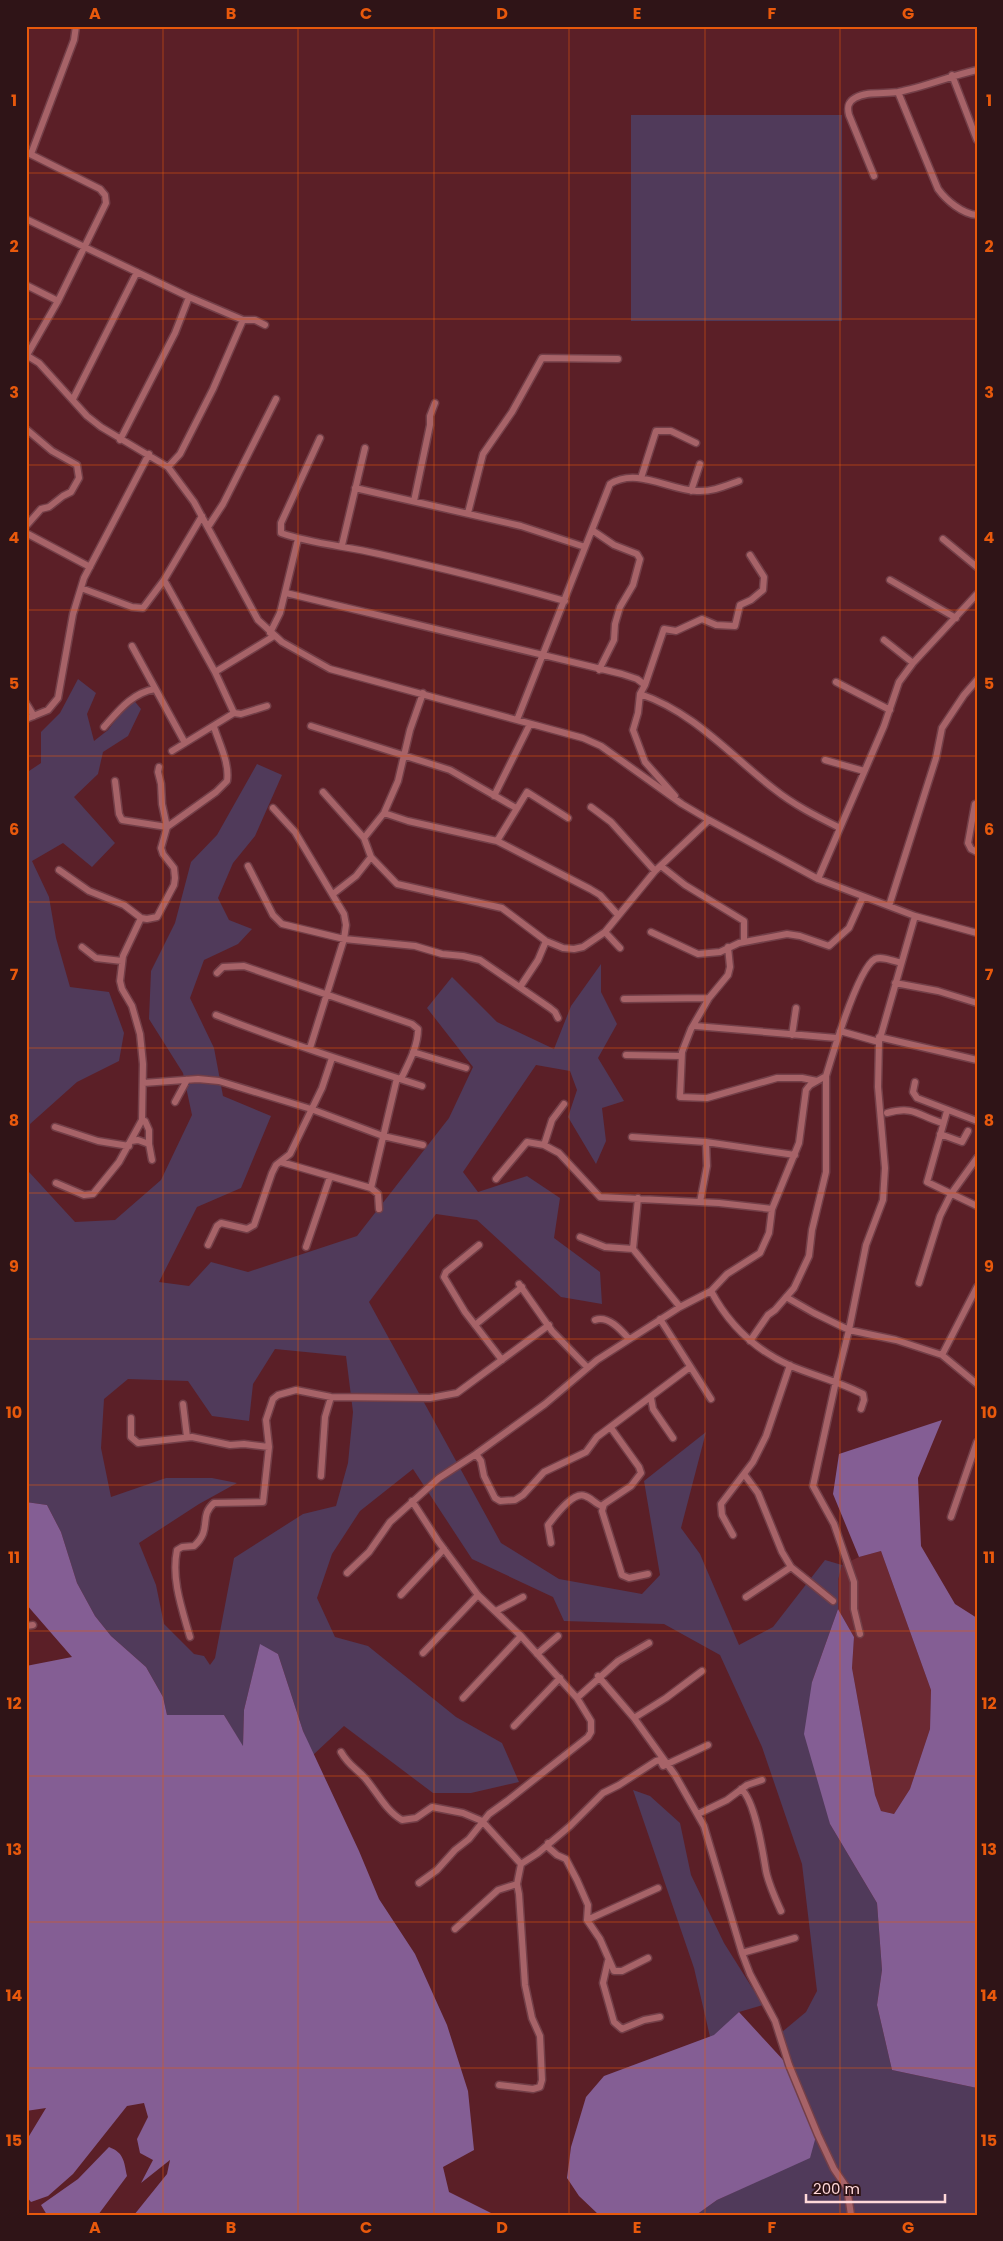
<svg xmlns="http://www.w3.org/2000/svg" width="1003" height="2241" font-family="Poppins,sans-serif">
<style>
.built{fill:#6c2932}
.green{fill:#503a5a;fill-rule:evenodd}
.forest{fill:#845e94}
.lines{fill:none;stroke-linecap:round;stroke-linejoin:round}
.minor-casing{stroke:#733f48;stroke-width:9}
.minor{stroke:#a76368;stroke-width:6}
.grid{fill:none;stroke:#e8590c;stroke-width:1;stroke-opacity:0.55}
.neatline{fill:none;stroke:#e8590c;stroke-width:2}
.grid-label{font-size:16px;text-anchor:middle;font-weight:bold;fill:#e8590c}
</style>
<rect width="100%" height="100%" fill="#5b1f27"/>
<!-- built -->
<path class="built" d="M881 1551 931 1690 930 1729 910 1789 894 1814 881 1811 875 1795 852 1668 854 1637 838 1609V1580L842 1565 859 1557Z"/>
<!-- green -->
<path class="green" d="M631 115H842V321H631Z
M78 679 96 693 87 714 94 741 108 730 132 698 141 709 128 736 103 752 98 774 74 797 115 843 92 867 63 843 32 861 49 897 56 938 70 987 109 992 124 1033 119 1061 77 1082 30 1124 29 1172 75 1222 115 1220 161 1180 192 1115 183 1073 149 1019 151 971 175 923 191 862 217 835 257 764 282 775 255 836 233 863 218 898 229 920 252 929 238 944 204 960 190 998 214 1048 223 1096 271 1116 241 1188 197 1207 159 1282 189 1286 211 1262 248 1272 357 1236 449 1118 473 1067 427 1008 452 977 497 1022 554 1049 571 1006 601 964V992L617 1024 598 1058 624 1101 602 1108 606 1141 596 1164 568 1117 577 1090 570 1071 536 1065 463 1172 478 1192 527 1176 560 1198 554 1238 600 1272 602 1304 561 1297 477 1220 436 1214 369 1302 501 1543 559 1579 642 1594 660 1575 644 1481 706 1432 681 1528 700 1554 739 1645 773 1627 825 1560 842 1565 838 1580V1609L812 1682 830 1824 877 1903 882 1970 877 2005 892 2070 977 2088V2215H696L717 2200 755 2182 785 2062 776 2037 806 2012 817 1991 802 1864 762 1747 720 1655 664 1624 564 1621 553 1597 472 1559 413 1469 360 1511 332 1554 317 1598 335 1637 368 1646 456 1717 502 1743 519 1782 471 1793H433L344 1726 313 1755 303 1731 278 1654 260 1645 244 1710 243 1747 224 1715H167L163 1697 146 1667 111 1636 95 1616 77 1583 61 1532 47 1505 26 1502V773L41 763V732L60 713ZM275 1349 346 1356 353 1412 348 1463 336 1506 303 1514 234 1558 215 1658 210 1665 204 1656 194 1654 164 1624 156 1585 139 1543 199 1504 237 1483 212 1478H166L111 1497 101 1448 104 1399 128 1379 188 1381 212 1416 249 1421 253 1384Z
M633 1790 650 1796 680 1823 691 1875 724 1943 763 2005 739 2012 711 2041 694 1968Z"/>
<!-- forest -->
<path class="forest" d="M942 1420 918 1478 921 1546 955 1604 977 1618V2088L892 2070 877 2005 882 1970 877 1903 830 1824 804 1734 812 1682 838 1609 854 1637 852 1668 875 1795 881 1811 894 1814 910 1789 930 1729 931 1690 881 1551 859 1557 833 1494 839 1454Z
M26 1502 47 1505 61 1532 77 1583 95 1616 111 1636 146 1667 163 1697 167 1715H224L243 1746 244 1710 260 1644 278 1654 303 1731 359 1851 379 1899 415 1954 447 2025 468 2091 474 2150 443 2167 449 2192 495 2215H134L167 2174 170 2160 141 2183 153 2160 140 2153 137 2139 148 2117 144 2103 127 2106 73 2174 48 2196 31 2202 26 2196V2141L46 2108 26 2111V1666L72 1657 26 1604Z
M739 2012 785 2062 816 2136 810 2158 717 2200 696 2215H599L579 2196 567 2178 571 2147 586 2097 604 2076 714 2035Z
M109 2147C124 2153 124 2161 127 2176L98 2215H47L41 2205 78 2179Z"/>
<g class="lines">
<defs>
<path id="minor" d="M952 75 977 140
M898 92 938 189C946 200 962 214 977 215
M26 152 100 189 105 195 106 203 58 301
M31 154 74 40 76 26
M874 176 849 115C847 107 848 102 855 98 867 91 884 94 898 92 924 87 950 76 977 70
M26 219 189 297 243 320H255L265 325
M26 285 58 301 27 355
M26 355 39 363 87 416 101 427 168 467 194 502 258 620 282 642 330 669 583 738 601 746 682 804 709 820 818 879 915 916 977 933
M73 399 137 272
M26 429 52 451 77 465 79 478 71 492 63 496 49 507 41 509 26 526
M320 438 281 523V533C312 544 346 546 379 554 441 568 503 583 565 601
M120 440 175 333 189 297
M168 467 180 454 213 389 243 320
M641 478 656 431H671L696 443
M355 488 521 526 585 547
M691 491 700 464
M414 501 430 425V416L435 403
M468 513 483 454 512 412 542 358 618 359
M208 527 223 504 276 399
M592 530 614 545 637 554 640 559 633 585 620 607 615 624 614 640 599 670
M26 533 90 567
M943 539 977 567
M342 545 365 448
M164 580 215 672 234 713
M890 580 956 618
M81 588 132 607 143 608 164 580 202 516
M286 593 622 674 637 679 645 685
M270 633 280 613 298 539
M884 640 913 663
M132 646 185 743
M215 672 274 636
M836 682 890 710
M640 694C694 712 730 755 774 789 794 805 816 816 840 828
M26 703 34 716
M26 719 48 710 58 698 73 614 84 578 149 454
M517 720 610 484C637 467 668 490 697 491 712 492 725 486 739 481
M311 726 450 770 516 808
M104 727C119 710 132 693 155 689
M172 751 234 713 241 714 267 706
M825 760 864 771
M115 781 119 814 122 820 167 827 216 792 227 781C230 764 219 743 214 727
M323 792 364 838 371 857 397 884 502 908 546 941 563 948 574 949 583 947 605 932 655 871 709 820
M494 796 530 724
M675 796 645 762 633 730 638 713 640 694 645 685 664 629 676 631 702 619 716 625 735 626 740 605 751 600 763 590 764 577 750 555
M975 804 968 843 971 849 977 852
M591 807 611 822 655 871
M273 808 295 832 344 914 346 925 344 939 310 1048
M384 813 408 821 497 841 590 889 600 895 618 915
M364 838 384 813 398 781 410 730 423 693
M497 841 527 792 568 818
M248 866 273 915 282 924 344 939 415 946 442 954 463 956 480 960 550 1008 555 1012 558 1018
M661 866 685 885 744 921V942
M59 870 89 891 124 905 141 918 147 919 157 917 174 885 175 878 174 868 163 854 161 848 167 827 162 804 161 784 158 772 159 767
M818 879 884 726 899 682 913 663 977 594
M333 894 356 876 371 857
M889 906 936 758 942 728 964 695 977 680
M605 932 620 948
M651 932 698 954 720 952 739 943 787 934 800 936 829 946 849 928 863 897
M82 947 96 958 122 961
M728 947 730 967 728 975 709 998 691 1029 682 1052 680 1097 707 1098 777 1078H802L817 1081
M217 973 223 967 244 966 412 1024 418 1029C418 1047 408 1064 401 1079
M895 983 938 991 977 1003
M520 987 538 960 546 941
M624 999 709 998
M216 1015C284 1042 353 1064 422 1086
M695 1026 837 1038
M840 1031 879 1042
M792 1035 796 1008
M879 1037 977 1060
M413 1052 466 1068
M626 1055 681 1056
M915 1082 913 1092 917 1098 977 1121
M143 1083 198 1079 219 1081 311 1109 383 1136 423 1145
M175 1102 187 1080
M947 1111 927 1182 977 1206
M887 1113C916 1105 919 1117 943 1123
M142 1120 145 1121 149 1130V1144
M55 1127 98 1141 129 1146
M940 1134 962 1142 968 1131
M632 1137 706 1142 795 1155
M131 1141 138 1140 149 1144 152 1160
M544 1145 552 1120 564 1104
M281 1162 371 1188 397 1078
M496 1179 527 1142 544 1145 559 1153 600 1197 719 1203 772 1209
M56 1183 84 1195 93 1194 119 1162 142 1120 143 1064 140 1034 132 1006 122 989 120 981 123 956 141 918
M371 1188 378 1194 379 1209
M638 1198 633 1249 680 1307
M700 1202 707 1166 706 1142
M580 1237 605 1247 633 1249
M208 1245 217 1226 221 1223 247 1229 254 1225 272 1173 276 1165 290 1154 322 1088 332 1058
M479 1245 446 1272 444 1277 465 1312 502 1360
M306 1247 330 1177
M919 1283 940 1216 951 1194 977 1158
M519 1284 552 1331 587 1367
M711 1291C729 1325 755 1350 791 1366 815 1376 840 1382 863 1394L864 1400 861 1409
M786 1297 814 1313 849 1330 896 1340 942 1355 977 1384
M660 1319 711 1399
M595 1320C608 1315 621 1330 629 1339
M475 1325 522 1287
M750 1341 768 1315 775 1310 794 1288 809 1256 812 1230 826 1172V1076
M942 1355 977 1287
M651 1398 653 1409 673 1438
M183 1404 187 1437
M131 1418V1437L138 1443 192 1437 230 1445 244 1444 269 1447
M611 1428 639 1467 641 1473 631 1486 604 1504 602 1511 622 1575 629 1578 648 1574
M476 1454 481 1461 484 1476 495 1498 500 1501 515 1500 523 1495 544 1472 586 1452 597 1437 690 1367
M744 1474 758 1493 782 1552 791 1567 833 1601
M321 1476 325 1417 331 1397
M412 1501 438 1541 478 1595 521 1636 577 1698 591 1721V1732L588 1737 507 1801 489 1814 469 1839 455 1850 437 1870 419 1883
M951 1517 977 1442
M733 1535 722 1515 721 1504 753 1462 766 1436 790 1365
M551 1543 548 1525C555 1516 573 1491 585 1496 592 1498 595 1504 602 1506
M347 1573 369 1552 390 1522 439 1478 476 1454 545 1404 597 1360 680 1307 711 1291 727 1274 760 1253 769 1233 772 1209 799 1143 806 1090 810 1085 826 1076C832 1056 858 968 875 959 882 956 894 961 901 963
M401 1595 444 1549
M746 1597 791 1567
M496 1611 523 1597
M26 1626 33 1625
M860 1634 854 1609V1582L834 1524 813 1486 836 1381 849 1330 866 1245 883 1200 885 1168 878 1087 879 1042 915 916
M190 1637C182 1609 171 1579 177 1550L182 1547 194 1546C213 1529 198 1517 214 1503L263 1502 269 1447 266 1420 273 1399 278 1395 296 1390 331 1397 430 1398 457 1393 549 1325
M423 1653 478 1595
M537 1654 558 1636
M598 1676 634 1718 675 1775 704 1826 742 1953 750 1974 775 2021 789 2065 818 2135 834 2169 847 2188 851 2215
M463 1698 521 1636
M577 1698 618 1661 649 1643
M634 1718 666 1698 702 1671
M514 1726 560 1678
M341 1752C349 1766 356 1768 365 1778 377 1792 386 1811 402 1820L416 1818 432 1807 463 1813 482 1821 521 1864
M741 1789C755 1800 763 1853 766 1871 769 1885 775 1898 781 1911
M698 1814 727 1800 747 1785 762 1780
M548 1843 549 1848 557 1855 566 1859 577 1880 588 1905 587 1920 600 1939 614 1971H622L648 1958
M587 1920 658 1888
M455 1929 498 1890 517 1884
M742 1953 795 1938
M608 1961 603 1983 614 2022 622 2029 644 2020 660 2017
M499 2085 533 2089 540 2087 542 2080 540 2036 532 2018 525 1985 519 1894 517 1884 521 1864 538 1853 570 1826 603 1793 619 1785 656 1761 660 1760 663 1766 708 1745"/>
</defs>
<!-- minor casing -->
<use href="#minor" class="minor-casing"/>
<!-- minor -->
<use href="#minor" class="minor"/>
</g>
<!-- grid -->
<path class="grid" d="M163 26V2215M298 26V2215M434 26V2215M569 26V2215M705 26V2215M840 26V2215M26 173H977M26 319H977M26 465H977M26 610H977M26 756H977M26 902H977M26 1048H977M26 1193H977M26 1339H977M26 1485H977M26 1631H977M26 1776H977M26 1922H977M26 2068H977"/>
<!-- border -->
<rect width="1003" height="2241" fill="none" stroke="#2f1417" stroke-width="55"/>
<!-- scale -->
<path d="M806 2194v8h139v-8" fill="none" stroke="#ffd8d9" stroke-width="2.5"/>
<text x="813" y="2194" font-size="15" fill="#ffd8d9" stroke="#2f1417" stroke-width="4" paint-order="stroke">200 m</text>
<rect x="28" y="28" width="948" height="2186" class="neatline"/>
<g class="grid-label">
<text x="95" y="19">A</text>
<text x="231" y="19">B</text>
<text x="366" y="19">C</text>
<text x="502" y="19">D</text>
<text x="637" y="19">E</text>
<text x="772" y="19">F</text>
<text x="908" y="19">G</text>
<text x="14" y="106">1</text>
<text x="989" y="106">1</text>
<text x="14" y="252">2</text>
<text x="989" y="252">2</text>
<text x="14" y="398">3</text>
<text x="989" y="398">3</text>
<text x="14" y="543">4</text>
<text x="989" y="543">4</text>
<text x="14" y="689">5</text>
<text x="989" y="689">5</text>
<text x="14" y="835">6</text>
<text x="989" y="835">6</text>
<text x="14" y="980">7</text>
<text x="989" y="980">7</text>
<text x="14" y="1126">8</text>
<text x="989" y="1126">8</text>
<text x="14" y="1272">9</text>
<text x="989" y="1272">9</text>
<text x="14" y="1418">10</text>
<text x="989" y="1418">10</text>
<text x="14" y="1563">11</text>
<text x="989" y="1563">11</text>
<text x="14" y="1709">12</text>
<text x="989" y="1709">12</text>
<text x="14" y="1855">13</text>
<text x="989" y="1855">13</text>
<text x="14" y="2001">14</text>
<text x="989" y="2001">14</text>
<text x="14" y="2146">15</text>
<text x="989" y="2146">15</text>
<text x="95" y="2233">A</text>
<text x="231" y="2233">B</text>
<text x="366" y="2233">C</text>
<text x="502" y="2233">D</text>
<text x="637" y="2233">E</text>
<text x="772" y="2233">F</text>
<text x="908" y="2233">G</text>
</g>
</svg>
